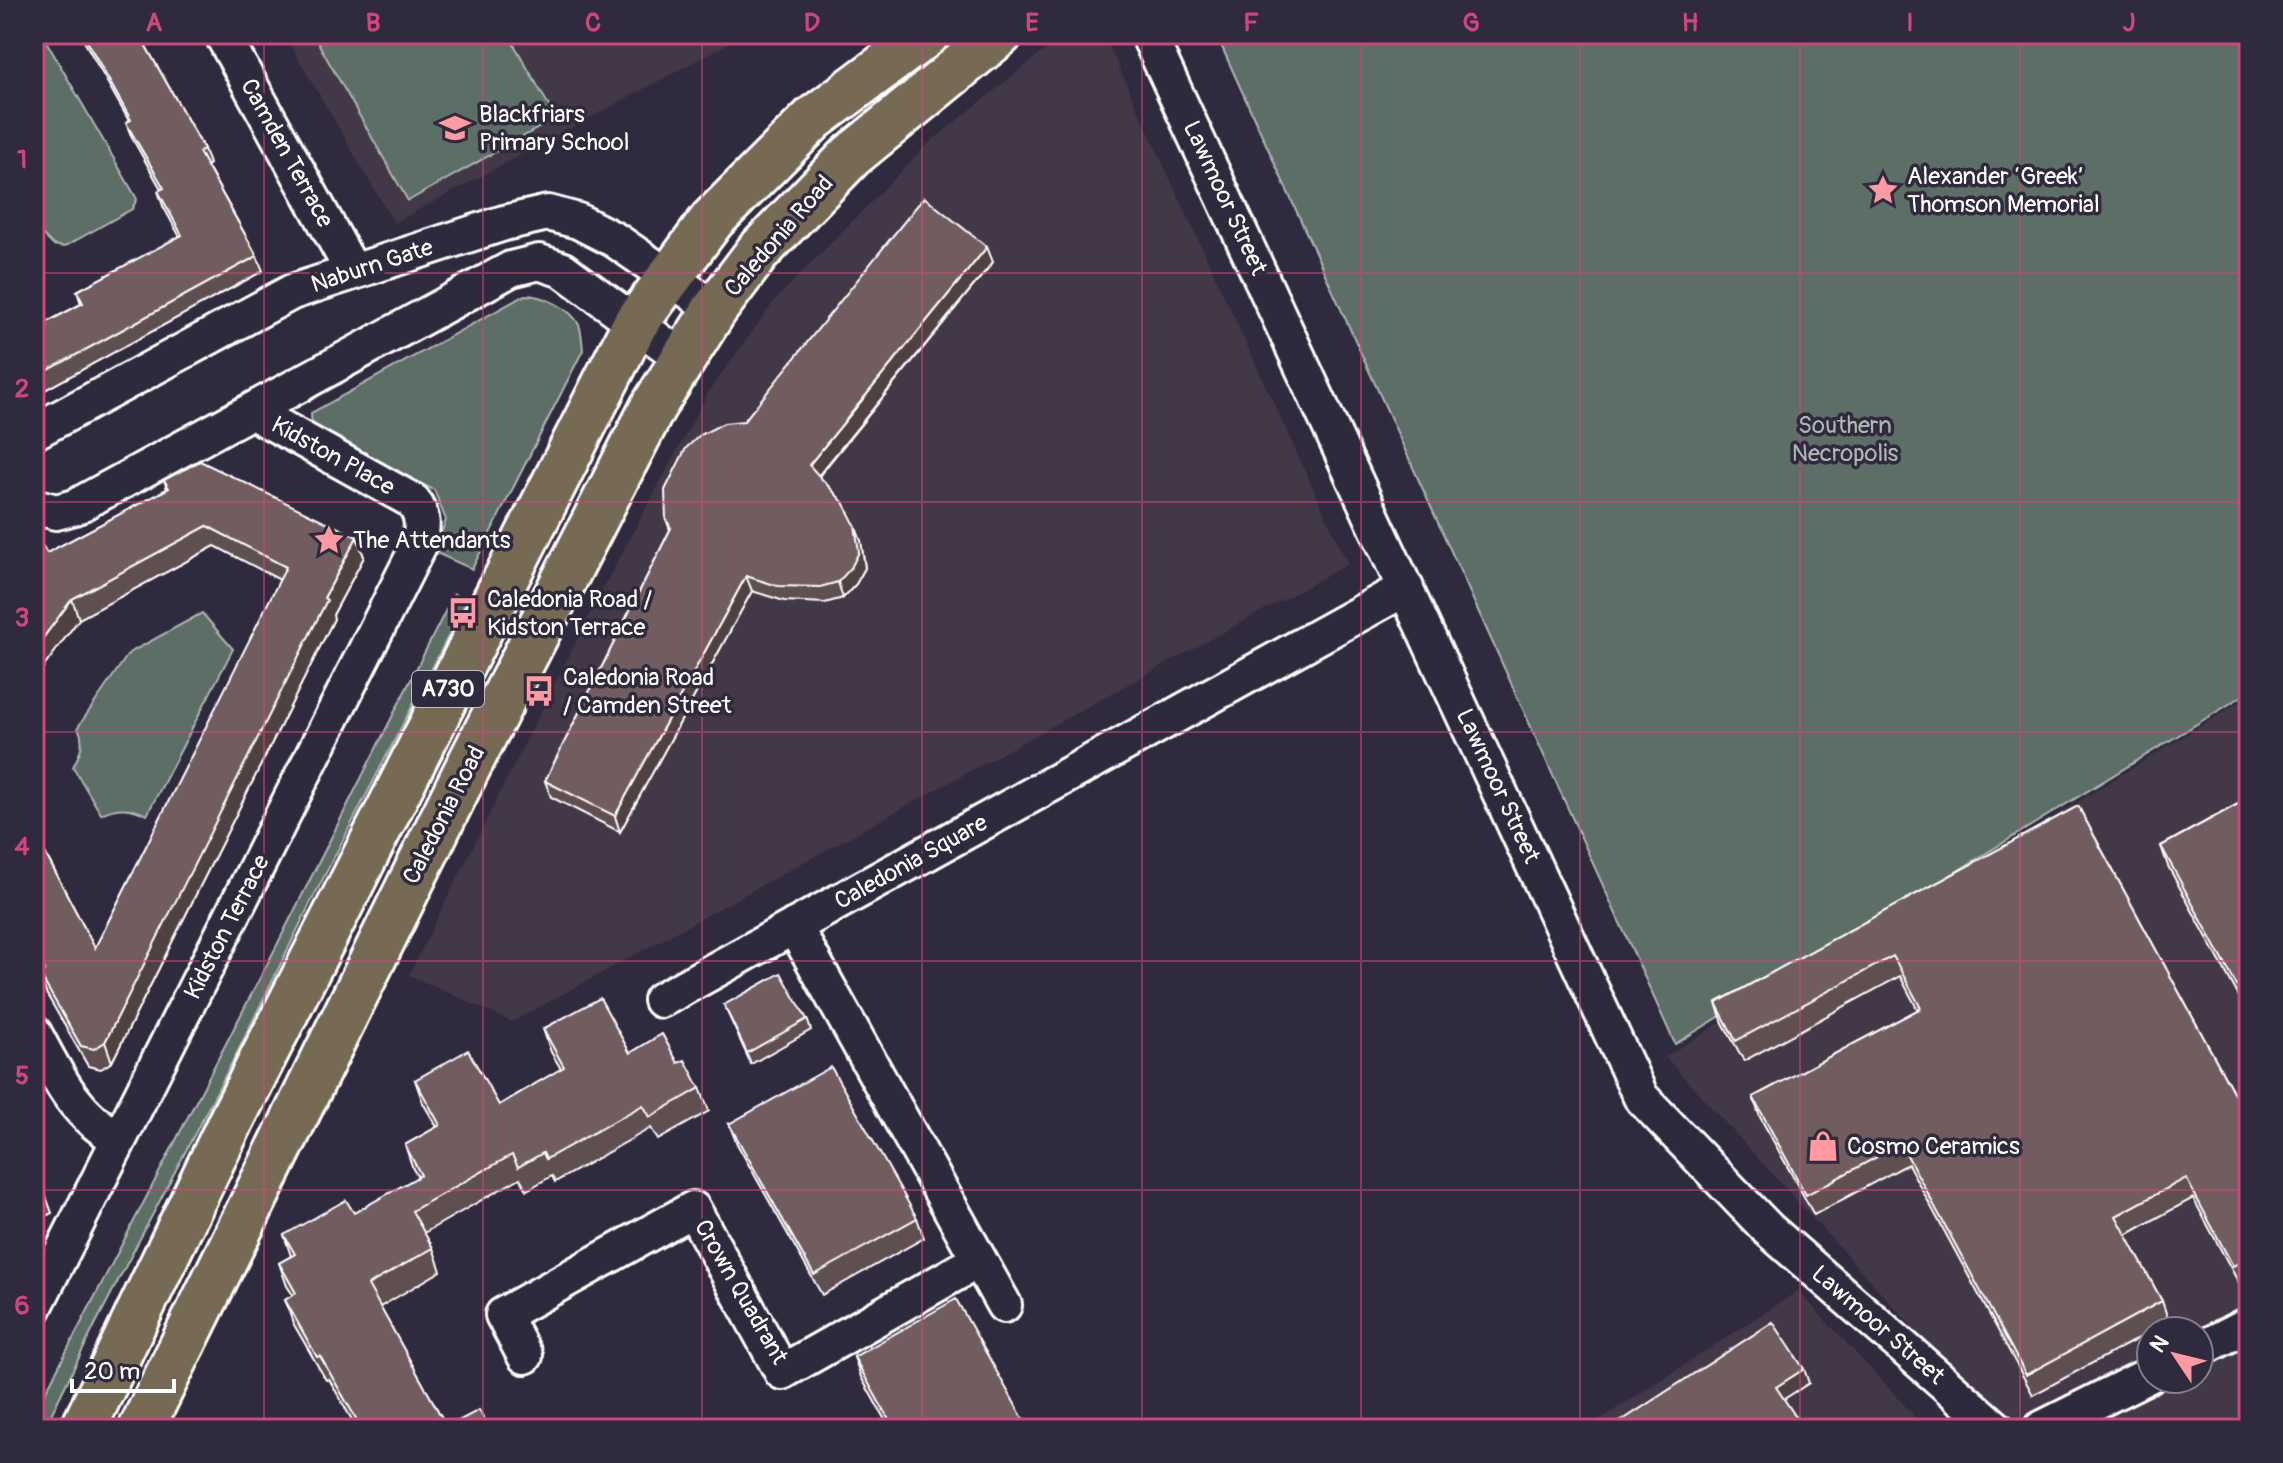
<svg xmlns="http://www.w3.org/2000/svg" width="2283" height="1463" font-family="Pangolin,sans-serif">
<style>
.built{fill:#433947;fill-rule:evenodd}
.green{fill:#5d6e66;stroke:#aeb6b2;stroke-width:2}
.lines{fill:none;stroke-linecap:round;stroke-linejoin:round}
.street-casing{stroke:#fff;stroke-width:40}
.primary-casing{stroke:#fff;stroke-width:50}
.street{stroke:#2f2a3d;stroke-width:34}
.primary{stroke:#766a54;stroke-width:44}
.wall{fill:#615051;stroke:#fff;stroke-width:2}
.shaded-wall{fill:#4f4142;stroke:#fff;stroke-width:2}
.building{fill:#715d5e;stroke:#fff;stroke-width:2}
.grid{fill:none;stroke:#ce467c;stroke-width:2;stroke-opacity:0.55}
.labels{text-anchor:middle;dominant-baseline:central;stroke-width:7;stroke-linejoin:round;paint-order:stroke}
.shield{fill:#2f2a3d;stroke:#c1bfc5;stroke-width:2}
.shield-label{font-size:22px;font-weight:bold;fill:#fff}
.poi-label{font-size:24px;fill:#fff;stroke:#2f2a3d;text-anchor:start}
.street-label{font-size:24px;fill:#fff;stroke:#2f2a3d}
.park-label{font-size:24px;fill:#aeb6b2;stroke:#2f2a3d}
.neatline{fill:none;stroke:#ce467c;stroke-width:3}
.grid-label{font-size:26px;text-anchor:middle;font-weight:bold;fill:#ce467c}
</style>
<rect width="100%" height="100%" fill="#2f2a3d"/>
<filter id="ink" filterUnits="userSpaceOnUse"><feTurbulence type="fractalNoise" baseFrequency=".0125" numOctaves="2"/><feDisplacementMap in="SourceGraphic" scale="16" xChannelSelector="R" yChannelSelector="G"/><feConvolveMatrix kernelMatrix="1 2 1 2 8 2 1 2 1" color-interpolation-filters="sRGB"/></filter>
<g filter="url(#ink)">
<!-- built -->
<path class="built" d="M284 34H746L394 223Z
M1078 36 1107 42 1348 564 512 1022 409 975 592 609 709 391 776 299 928 144 1045 50Z
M2249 696V1429H2006L1665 1057ZM2151 1331H2199V1379H2151Z
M1798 1291 1911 1412 1920 1429H1585Z"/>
<!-- green -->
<path class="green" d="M34 34H42L137 199 132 209 64 247 53 245 34 226Z
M313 34H508L556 118 408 201Z
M1216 34H2249V692L1675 1044Z
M525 295C542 295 571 308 579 325 582 332 582 343 583 350L472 569 434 552 446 520 434 490 312 430 311 413Z
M454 594 467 600 310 904 238 1051 96 1323 44 1429H34V1414L276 947Z
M202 613 233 649 147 815C130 807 118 806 101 814L73 767C81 752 85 742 78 727L129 653Z"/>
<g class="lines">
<defs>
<path id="street" d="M222 34 353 272
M1148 34 1641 1097 1768 1229 1997 1429
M34 432 292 292 504 223 548 213 578 221 615 240 715 309
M34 506 56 512 75 507 511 269 539 262 563 270 684 359
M794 926 1004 1305
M661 1000 1406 588
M34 1033C56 1074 75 1116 118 1138
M34 1308 419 545C423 526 424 517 413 501L253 412
M2199 1350 2249 1324
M525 1356 503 1315 693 1209 782 1372 979 1260
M2041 1429 2151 1374"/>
<path id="primary" d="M83 1429 233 1117 635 324 712 220 814 118 927 34
M141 1429 465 773 653 407 715 309 758 252 851 156 1000 34"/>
</defs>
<!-- street casing -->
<use href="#street" class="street-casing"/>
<!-- primary casing -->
<use href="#primary" class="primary-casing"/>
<!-- street -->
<use href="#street" class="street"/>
<!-- primary -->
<use href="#primary" class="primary"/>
</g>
<!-- wall -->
<path class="wall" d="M80 34H139L204 149 209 164 207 166 257 256 263 271 34 396V329L81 304 77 291 180 237 163 206 158 191 161 189 132 138 126 123 129 121Z
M993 262 819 476 861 541 865 568 856 584 843 598 825 603 784 601 752 591 620 832 551 797 545 781 670 530 666 519 744 421Z
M164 480 357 537 364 557 333 615 334 619 112 1062 101 1069 88 1066 46 993 39 973 43 971 34 954V832L95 948 280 580 215 546 79 619 34 680V545L47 553 167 489Z
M2249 798V1015L2168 866 2161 846Z
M2078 806 2249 1121V1282L2241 1287 2193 1198 2126 1235 2162 1301 2169 1322 2033 1395 1908 1164 1814 1215 1760 1117 1753 1097 1918 1010 1900 976 1744 1061 1723 1023 1716 1003Z
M724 1005 807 1019 811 1030 751 1064Z
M543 1029 630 1053 678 1063 700 1088 709 1111 658 1140 651 1128 555 1182 552 1176 527 1190 520 1178 424 1233 433 1248 441 1271 380 1307 447 1427 490 1429H357L329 1379 326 1380 293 1323 285 1300 293 1295 287 1286 279 1263 291 1256 284 1235 354 1213 418 1177 413 1169 405 1145 437 1127 423 1103 415 1080 499 1105 561 1069 551 1052Z
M729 1124 917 1218 924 1238 822 1295 737 1144Z
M34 1175 44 1191 52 1213 34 1222Z
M854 1357 1029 1429H890L861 1377Z"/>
<!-- shaded-wall -->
<path class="shaded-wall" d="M987 247 993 262 814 481 809 465Z
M855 525 861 541 865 568 856 584 843 598 838 582Z
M357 537 364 557 333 615 334 619 112 1062 105 1042 324 598Z
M746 576 752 591 620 832 615 816Z
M72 599 79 619 34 680V650Z
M1804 1369 1809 1383 1781 1401 1776 1387Z"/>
<!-- building -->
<path class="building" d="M83 34H139L204 149 199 152 257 256 34 378V329L83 303 77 291 182 235 158 191 164 188 126 123 131 120Z
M924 197 987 247 809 465 843 502 855 525 859 552 851 568 838 582 820 587 778 586 746 576 615 816 545 781 671 528 666 519 665 490 686 448 700 435 724 423 744 421Z
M200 461 357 537 324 598 327 600 105 1042 94 1049 81 1046 39 973 45 970 34 948V832L95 948 286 567 207 526 72 599 34 650V545L40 542 47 553 169 488 164 480Z
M2249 798V1008L2161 846Z
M2078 806 2249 1121V1258L2233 1266 2186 1178 2116 1216 2162 1301 2026 1375 1901 1144 1806 1195 1753 1097 1921 1008 1893 956 1736 1041 1716 1003Z
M781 973 807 1019 747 1053 724 1005Z
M600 998 630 1053 662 1034 678 1063 685 1060 700 1088 650 1117 643 1105 546 1159 543 1153 518 1167 512 1155 412 1211 433 1248 368 1285 447 1427 479 1410 490 1429H362L320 1356 317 1357 285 1300 296 1293 279 1263 295 1254 284 1235 346 1200 354 1213 421 1175 405 1145 440 1125 415 1080 468 1050 499 1105 564 1067 543 1029Z
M831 1067 917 1218 814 1275 729 1124Z
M34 1175 44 1191 34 1196Z
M956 1299 1029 1429H894L854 1357Z
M1773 1322 1804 1369 1776 1387 1804 1429H1609Z"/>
</g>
<!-- grid -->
<path class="grid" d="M264 34V1429M483 34V1429M702 34V1429M922 34V1429M1142 34V1429M1361 34V1429M1580 34V1429M1800 34V1429M2020 34V1429M34 273H2249M34 502H2249M34 732H2249M34 961H2249M34 1190H2249"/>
<!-- icons -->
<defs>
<symbol id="school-bare" viewBox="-9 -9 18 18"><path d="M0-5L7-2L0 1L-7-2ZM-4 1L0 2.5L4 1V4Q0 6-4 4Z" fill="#ff9aa2" stroke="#2f2a3d" stroke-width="2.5" paint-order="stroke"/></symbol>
<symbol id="sight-bare" viewBox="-9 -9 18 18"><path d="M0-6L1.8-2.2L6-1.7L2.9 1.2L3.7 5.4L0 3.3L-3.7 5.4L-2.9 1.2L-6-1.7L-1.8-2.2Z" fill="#ff9aa2" stroke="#2f2a3d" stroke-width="2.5" paint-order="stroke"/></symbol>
<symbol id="bus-bare" viewBox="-9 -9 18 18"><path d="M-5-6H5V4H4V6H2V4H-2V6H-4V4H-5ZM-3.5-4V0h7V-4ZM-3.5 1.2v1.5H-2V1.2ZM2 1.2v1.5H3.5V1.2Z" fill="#ff9aa2" stroke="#2f2a3d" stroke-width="2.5" paint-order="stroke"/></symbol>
<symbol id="shop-bare" viewBox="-9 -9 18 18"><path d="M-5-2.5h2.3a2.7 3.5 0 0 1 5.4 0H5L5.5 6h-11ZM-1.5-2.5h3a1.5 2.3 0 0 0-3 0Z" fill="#ff9aa2" stroke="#2f2a3d" stroke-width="2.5" paint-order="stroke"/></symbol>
</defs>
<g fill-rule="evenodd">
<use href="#school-bare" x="433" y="106" width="44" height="44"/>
<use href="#sight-bare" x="1861" y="168" width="44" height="44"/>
<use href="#sight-bare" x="307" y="518" width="44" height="44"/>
<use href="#bus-bare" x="441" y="591" width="44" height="44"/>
<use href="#bus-bare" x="517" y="669" width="44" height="44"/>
<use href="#shop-bare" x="1801" y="1124" width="44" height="44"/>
</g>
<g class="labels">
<!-- shield labels -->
<rect class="shield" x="412" y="671" width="72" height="36" rx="6"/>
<g class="shield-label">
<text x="448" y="689">A730</text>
</g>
<!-- poi labels -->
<g class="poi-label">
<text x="479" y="114">Blackfriars<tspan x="479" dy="28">Primary School</tspan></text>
<text x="1907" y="176">Alexander ‘Greek’<tspan x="1907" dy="28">Thomson Memorial</tspan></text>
<text x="353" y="540">The Attendants</text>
<text x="487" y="599">Caledonia Road /<tspan x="487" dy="28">Kidston Terrace</tspan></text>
<text x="563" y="677">Caledonia Road<tspan x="563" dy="28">/ Camden Street</tspan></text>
<text x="1847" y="1146">Cosmo Ceramics</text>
</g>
<!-- street labels -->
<g class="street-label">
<text transform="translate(287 153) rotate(61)">Camden Terrace</text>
<text transform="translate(1225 198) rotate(65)">Lawmoor Street</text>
<text transform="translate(779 236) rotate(-49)">Caledonia Road</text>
<text transform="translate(372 266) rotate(-18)">Naburn Gate</text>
<text transform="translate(333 456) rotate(29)">Kidston Place</text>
<text transform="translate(1498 786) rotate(65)">Lawmoor Street</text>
<text transform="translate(444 815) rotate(-63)">Caledonia Road</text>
<text transform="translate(911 862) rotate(-29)">Caledonia Square</text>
<text transform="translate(227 927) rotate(-63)">Kidston Terrace</text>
<text transform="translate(741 1292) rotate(60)">Crown Quadrant</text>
<text transform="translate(1878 1325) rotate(41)">Lawmoor Street</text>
</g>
<!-- park labels -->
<g class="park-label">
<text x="1845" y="425">Southern<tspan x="1845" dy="28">Necropolis</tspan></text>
</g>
</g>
<!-- margin -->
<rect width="2283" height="1463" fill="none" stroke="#2f2a3d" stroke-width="88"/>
<!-- north arrow -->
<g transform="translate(2175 1355) rotate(305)"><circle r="38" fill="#2f2a3d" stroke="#827f8b" stroke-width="2"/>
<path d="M0-6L14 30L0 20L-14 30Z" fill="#ff9aa2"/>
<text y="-12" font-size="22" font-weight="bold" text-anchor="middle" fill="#ffffff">N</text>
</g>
<!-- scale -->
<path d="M72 1379v12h102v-12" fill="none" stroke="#ffffff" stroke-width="4"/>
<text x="84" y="1379" font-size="24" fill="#ffffff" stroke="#2f2a3d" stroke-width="6" paint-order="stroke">20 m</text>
<rect x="44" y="44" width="2195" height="1375" class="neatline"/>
<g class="grid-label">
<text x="154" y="31">A</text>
<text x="373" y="31">B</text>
<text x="593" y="31">C</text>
<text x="812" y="31">D</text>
<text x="1032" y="31">E</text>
<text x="1251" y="31">F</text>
<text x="1471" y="31">G</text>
<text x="1690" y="31">H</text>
<text x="1910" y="31">I</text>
<text x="2129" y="31">J</text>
<text x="22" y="168">1</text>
<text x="22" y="397">2</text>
<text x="22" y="626">3</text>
<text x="22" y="855">4</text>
<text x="22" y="1084">5</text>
<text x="22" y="1314">6</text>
</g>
</svg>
